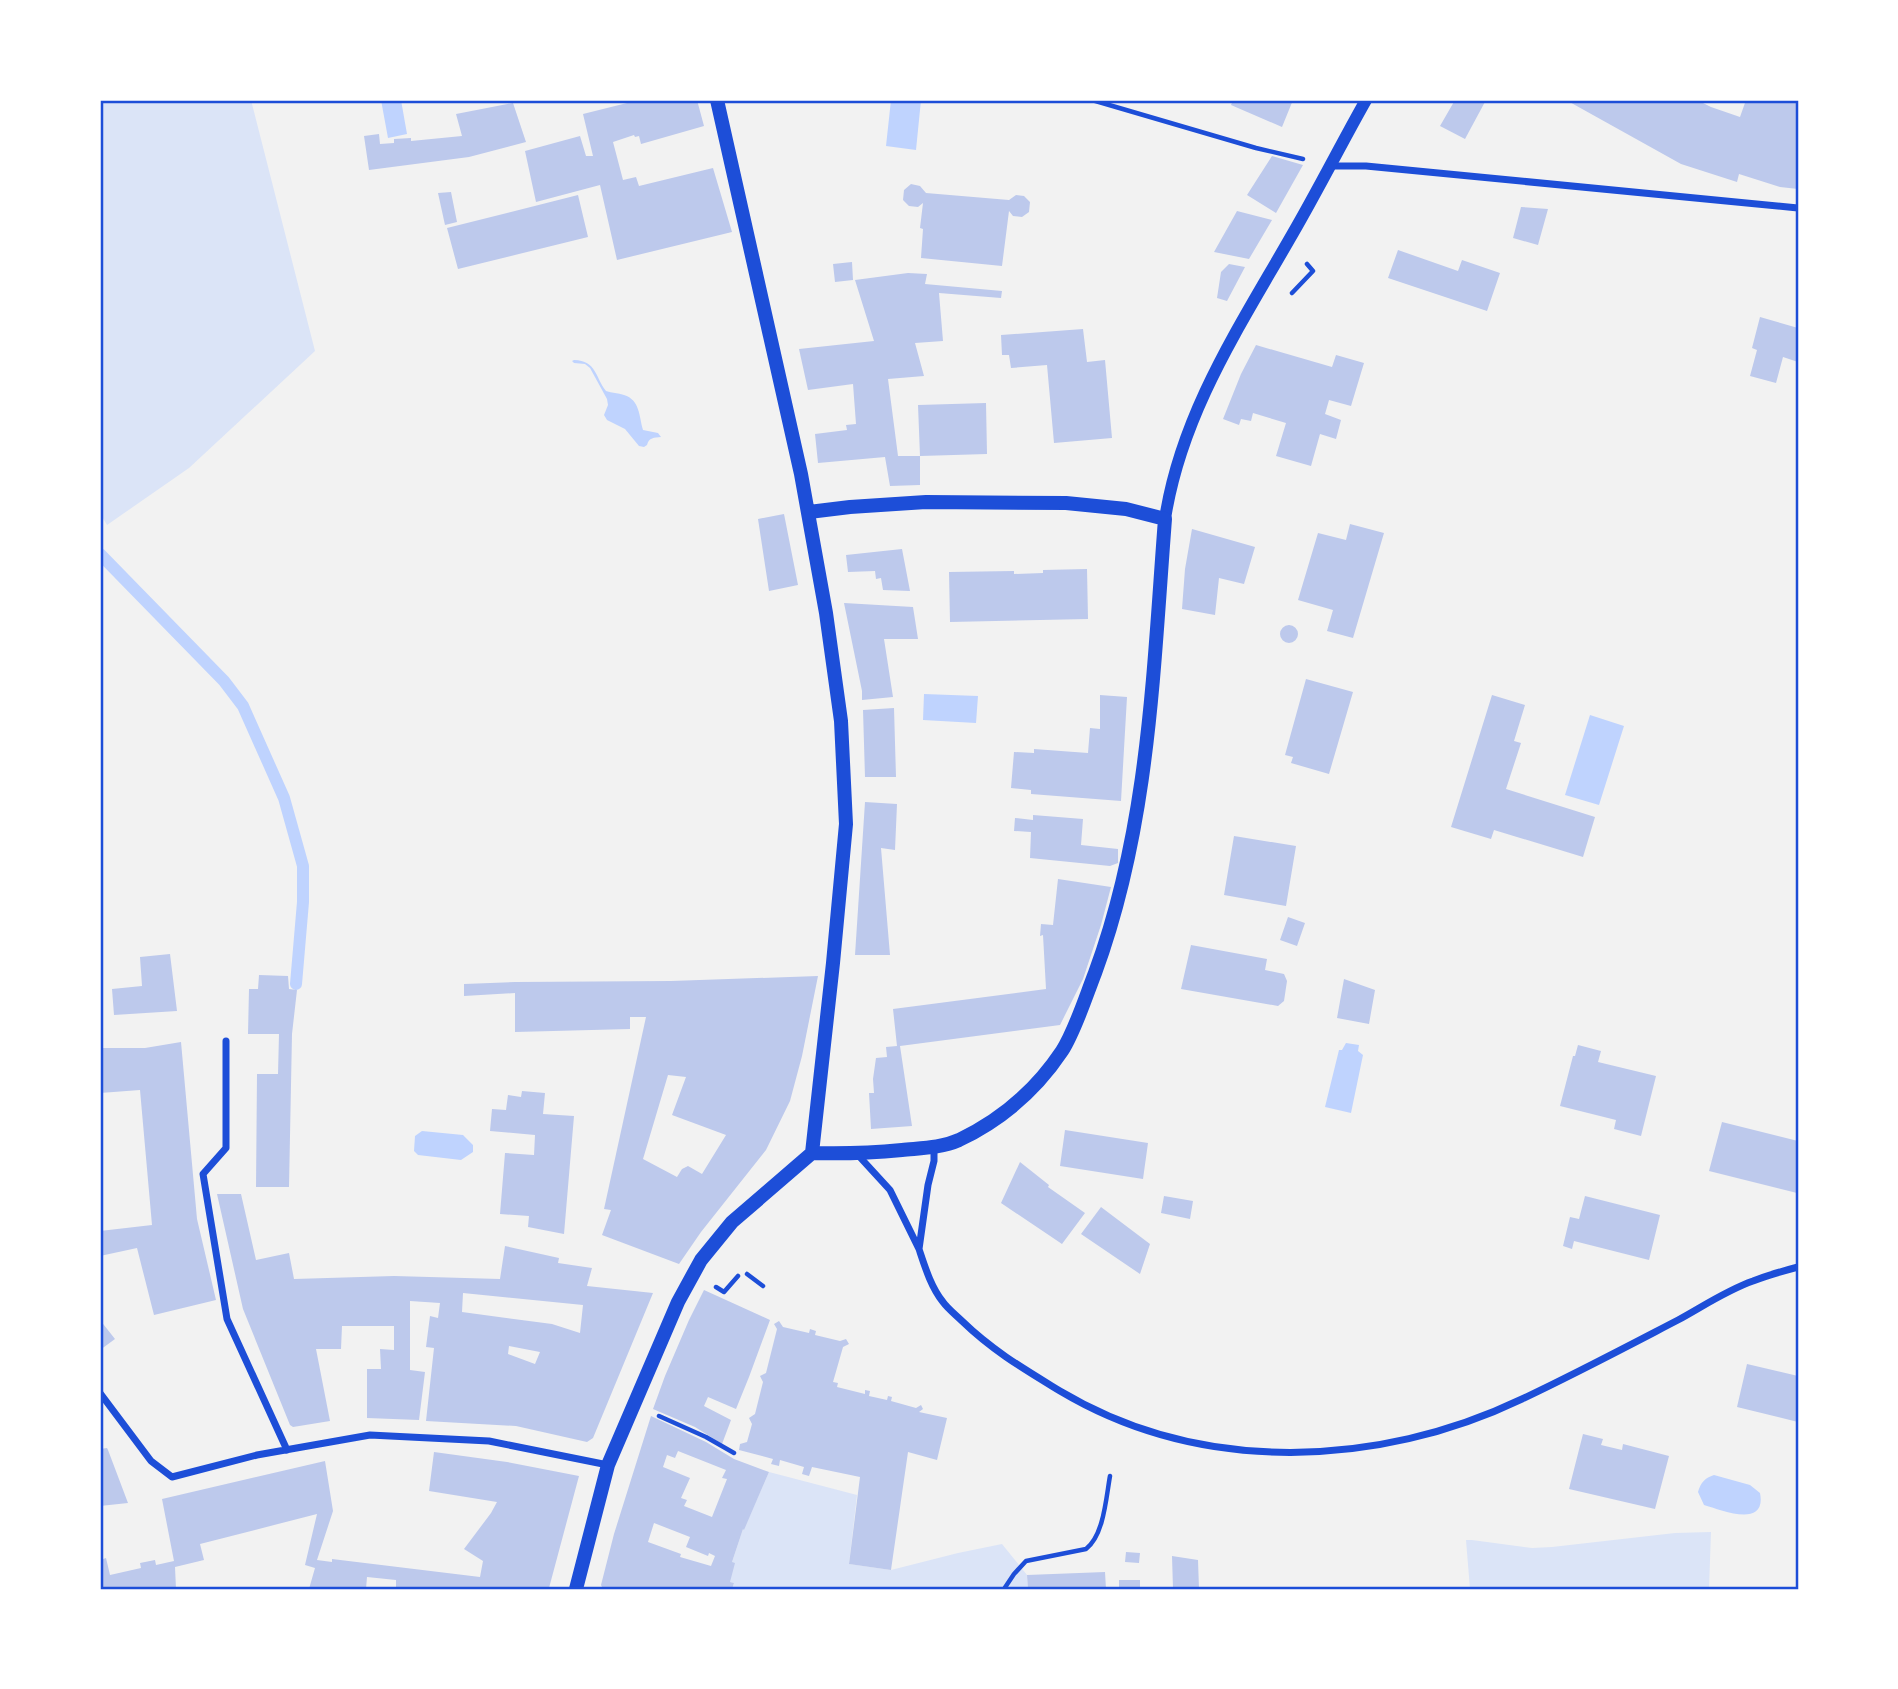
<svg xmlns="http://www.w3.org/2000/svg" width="1898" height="1689" font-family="Raleway,sans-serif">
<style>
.green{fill:#dbe4f7}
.water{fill:#bfd3fe}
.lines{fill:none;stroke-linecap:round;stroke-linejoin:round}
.stream{stroke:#bfd3fe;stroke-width:12}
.building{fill:#bdc9ec;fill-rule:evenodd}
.path{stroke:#1d4ed8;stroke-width:4.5}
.minor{stroke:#1d4ed8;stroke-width:7}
.tertiary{stroke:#1d4ed8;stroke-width:12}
.secondary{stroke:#1d4ed8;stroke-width:14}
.neatline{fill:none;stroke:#1d4ed8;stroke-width:2.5}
</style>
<rect width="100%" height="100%" fill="#f2f2f2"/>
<!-- green -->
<path class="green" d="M100 100H251L315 351 189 468 107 525 100 513Z
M769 1472 857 1495 849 1564 891 1570 958 1553 1002 1544 1027 1575 1028 1589H732L734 1583 730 1582 732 1562 743 1529H744Z
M1711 1532 1709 1589H1470L1466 1540H1472L1532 1548 1552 1547 1675 1533Z"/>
<!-- water -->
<path class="water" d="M381 100H401L407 134 388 138Z
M891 100H921L916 150 886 146Z
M574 360C597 361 595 377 606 391 612 393 618 393 624 395 640 400 639 416 643 430L658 433 661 437C654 438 649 437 647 445L644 447 639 446 625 429 607 420 604 415 608 405 607 399 590 368 585 364 574 363 572 361Z
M924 694 978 696 976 723 923 720Z
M1590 715 1624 726 1599 805 1565 795Z
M1346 1043 1359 1045 1358 1051 1363 1055 1351 1113 1325 1107 1339 1050H1342Z
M422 1131 463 1135 473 1145V1152L461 1160 418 1155 414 1151 415 1136Z
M1714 1475 1750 1485 1760 1493C1767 1529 1721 1510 1704 1505L1698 1492C1701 1482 1705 1478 1714 1475Z"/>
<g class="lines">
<!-- stream -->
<path class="stream" d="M100 554 224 681 243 706 284 798 303 866V902L296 984"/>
</g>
<!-- building -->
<path class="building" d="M639 100H697L704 126 641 144 639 136 635 137 634 135 613 142 623 180 636 177 639 186 713 168 732 232 617 260 600 185 536 202 525 151 580 136 586 156H593L583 114Z
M1233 100H1293L1282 127 1231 105Z
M1455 100H1486L1465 139 1440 126Z
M1566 100H1697L1711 107 1740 117 1746 100H1798V189L1780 187 1739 174 1737 182 1681 164Z
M513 103 526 142 469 157 369 170 364 136 379 134 380 144 394 143V139L411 138V141L462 136 456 114Z
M1272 156 1303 165 1276 213 1247 195Z
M911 184 920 186 926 193 1009 200 1016 195 1024 196 1030 202 1029 212 1022 217 1013 216 1009 211 1002 266 921 258 923 229 920 228 923 203 918 207 909 206 903 200 904 190Z
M451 192 457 222 445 225 438 193Z
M578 195 588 237 458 269 447 228Z
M1521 207 1548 209 1538 245 1513 238Z
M1237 211 1272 220 1249 259 1214 252Z
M1398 250 1458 271 1462 260 1500 273 1487 311 1388 278Z
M852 262 853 280 835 282 833 264Z
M1229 264 1245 267 1227 301 1217 298 1221 272Z
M908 273 927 274 925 284 1002 291 1001 298 939 293 943 341 915 343 924 376 888 379 898 456H920V485L890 486 885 457 818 463 815 434 847 430 846 425 856 424 853 384 808 390 799 349 874 341 855 280Z
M1760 317 1798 328V362L1783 357 1776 383 1750 376 1757 350 1752 348Z
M1083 329 1087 362 1105 360 1112 438 1054 443 1047 365 1011 368 1009 355H1002L1001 335Z
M1256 345 1332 367 1336 355 1364 363 1351 406 1329 400 1325 414 1341 420 1336 439 1320 434 1311 466 1276 456 1286 423 1253 413 1251 421 1241 419 1239 425 1223 419 1241 374Z
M986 403 987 454 920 456 918 405Z
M784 514 798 585 769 591 758 519Z
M1350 524 1384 533 1353 638 1327 631 1333 610 1298 600 1318 533 1346 540Z
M1192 529 1255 547 1244 584 1219 578 1215 615 1182 609 1185 569Z
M902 549 910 591 883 590 881 578 876 579 875 571 848 572 846 555Z
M1087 569 1088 619 950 622 949 572 1014 571V574L1043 573V570Z
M844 603 913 607 918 639H884L893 697 862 700V691Z
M1280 634a9 9 0 1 1 18 0a9 9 0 1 1-18 0Z
M1306 679 1353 692 1329 774 1291 763 1293 757 1285 755Z
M1100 695 1127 697 1121 801 1031 794V790L1011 788 1014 752 1034 753V749L1088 753 1090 728 1100 729Z
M1492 695 1525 705 1514 741 1521 743 1506 789 1595 817 1583 857 1494 830 1491 839 1451 827Z
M894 708 896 777H865L863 710Z
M865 802 897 804 895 850 881 848 890 955H855Z
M1033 815 1083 819 1081 845 1118 849V863L1110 866 1030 858 1031 832 1014 831 1015 818 1033 820Z
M1234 836 1296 846 1286 906 1224 895Z
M1058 879 1111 887 1101 925 1083 979 1060 1025 900 1046 912 1126 871 1129 869 1093H874L873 1079 876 1058 887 1057 886 1047 897 1046 893 1009 1046 989 1043 935 1040 936 1041 924 1053 925Z
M1288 917 1305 923 1297 946 1280 940Z
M1191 945 1267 959 1265 970 1284 974 1287 981 1284 1001 1278 1006 1181 989Z
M170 954 177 1011 114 1015 112 989 142 986 140 957Z
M259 975 288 976 289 989 297 990 292 1034 289 1187H256L257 1074H278L279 1034H248L249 989H258Z
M818 976 802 1056 790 1101 766 1150 701 1232 679 1264 602 1235 611 1210 604 1209 646 1017H630V1029L515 1032V993L464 996V984L515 982 671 981ZM668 1075 686 1077 672 1115 726 1135 702 1174 688 1166 682 1169 677 1177 643 1159Z
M1344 979 1375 990 1369 1024 1337 1018Z
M181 1042 197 1219 216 1300 154 1315 137 1248 100 1256V1231L152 1225 140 1090 100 1093V1048H145Z
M1578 1045 1601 1051 1598 1062 1656 1076 1641 1136 1614 1129 1616 1120 1560 1106 1573 1056H1575Z
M522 1091 545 1093 543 1114 574 1116 564 1234 528 1227 529 1216 500 1214 505 1153 534 1155 535 1135 490 1131 492 1109 506 1110 508 1095 521 1097Z
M1722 1122 1798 1141V1186L1797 1193 1709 1171Z
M1065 1130 1148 1143 1143 1179 1060 1166Z
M1020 1162 1049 1185 1048 1187 1085 1213 1062 1244 1001 1203Z
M217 1194H241L256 1260 289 1253 294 1279 394 1276 500 1279 505 1246 559 1258 558 1263 592 1268 587 1286 653 1293 593 1438 587 1442 516 1426 426 1421 434 1348 426 1347 430 1316 438 1318 440 1303 410 1301V1370L425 1372 419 1420 367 1418V1369H381L380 1349 394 1350V1326H342L341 1349H316L330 1421 293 1427 290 1425 243 1309ZM463 1293 583 1305 580 1333 552 1324 462 1312ZM509 1346 540 1352 535 1364 508 1354Z
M1164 1196 1193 1201 1190 1219 1161 1213Z
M1585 1196 1660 1215 1649 1260 1574 1241 1572 1249 1563 1246 1570 1217 1579 1219Z
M1101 1207 1150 1244 1140 1274 1081 1234Z
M704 1290 770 1320 749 1377 736 1409 708 1397 704 1406 731 1420 722 1444 695 1427 653 1409 665 1376 689 1320Z
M100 1320 115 1339 100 1350Z
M779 1321 783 1327 809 1333 810 1329 816 1331 815 1335 840 1341 846 1339 849 1344 843 1347 833 1382 838 1383 837 1387 865 1394V1390L870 1391 869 1396 887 1400 888 1396 892 1397 891 1401 916 1408 921 1405 923 1409 919 1412 947 1418 937 1460 908 1452 891 1570 849 1564 860 1477 812 1467 809 1476 802 1474 804 1467 780 1460 779 1466 771 1464 773 1459 739 1450 740 1444 747 1442 752 1424 749 1418 755 1414 763 1382 760 1376 766 1373 777 1329 774 1324Z
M1747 1364 1798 1376V1422L1737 1407Z
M651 1416 706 1442 734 1459 769 1472 744 1530 743 1529 732 1562 735 1563 730 1582 734 1583 732 1589H603L601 1585 614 1534ZM678 1451 726 1470 722 1478 727 1479 712 1517 684 1506 687 1500 681 1498 690 1478 663 1467 667 1455 675 1458ZM654 1523 690 1537 686 1547 708 1556 709 1553 715 1556 711 1566 680 1557 681 1554 648 1542Z
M1583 1434 1603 1439 1601 1445 1622 1450 1623 1444 1669 1456 1655 1509 1569 1489Z
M107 1448 108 1450 128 1503 100 1506V1449Z
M434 1452 507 1462 579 1476 549 1588 544 1589H396V1580L367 1577 366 1589H309L315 1568 305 1565 317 1514 200 1544 204 1560 175 1567 176 1589H100V1560L106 1558 110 1575 141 1568 140 1563 155 1560 156 1565 174 1561 162 1499 325 1461 333 1511 317 1560 332 1562V1559L480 1577 483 1561 464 1549 491 1513 497 1502 429 1491Z
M1126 1552 1140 1553 1139 1563 1125 1562Z
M1172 1556 1198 1560 1199 1589H1173Z
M1105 1572 1106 1589H1028L1027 1575Z
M1119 1580H1140V1589H1119Z"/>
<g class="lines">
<!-- path -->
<path class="path" d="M1092 100 1256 148 1303 159
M1292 293 1313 271 1307 264
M747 1274 763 1286
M716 1287 724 1292 738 1276
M659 1416 706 1437 734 1453
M1004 1589 1014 1574 1026 1561 1086 1549C1104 1535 1106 1498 1110 1476"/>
<!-- minor -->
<path class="minor" d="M1330 166H1366L1798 208
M226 1041V1148L203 1174 227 1319 287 1450
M857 1154 890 1190 919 1249 928 1185 934 1161V1147
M919 1249C925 1267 931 1287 943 1302 948 1309 956 1315 962 1321 993 1351 1024 1369 1060 1391 1201 1475 1378 1468 1522 1399 1575 1374 1626 1347 1678 1320 1702 1307 1727 1290 1753 1281 1768 1275 1783 1271 1798 1267
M100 1393 151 1461 172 1477 257 1455 370 1435 489 1441 608 1465"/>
<!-- tertiary -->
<path class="tertiary" d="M1165 519C1181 415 1238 329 1289 240 1316 194 1340 146 1366 100"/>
<!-- secondary -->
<path class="secondary" d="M809 512 850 507 926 502 1066 503 1126 509 1165 519C1153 674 1149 826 1095 973 1086 996 1075 1031 1062 1051 1036 1090 1001 1120 959 1140 941 1148 921 1148 902 1150 871 1153 842 1154 812 1153
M576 1589 608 1465 678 1302 701 1260 732 1222 812 1153 833 963 846 824 841 721 826 613 801 474 717 100"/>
</g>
<!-- border -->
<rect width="1898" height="1689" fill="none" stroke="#ffffff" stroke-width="203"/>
<rect x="102" y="102" width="1695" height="1486" class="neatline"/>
</svg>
